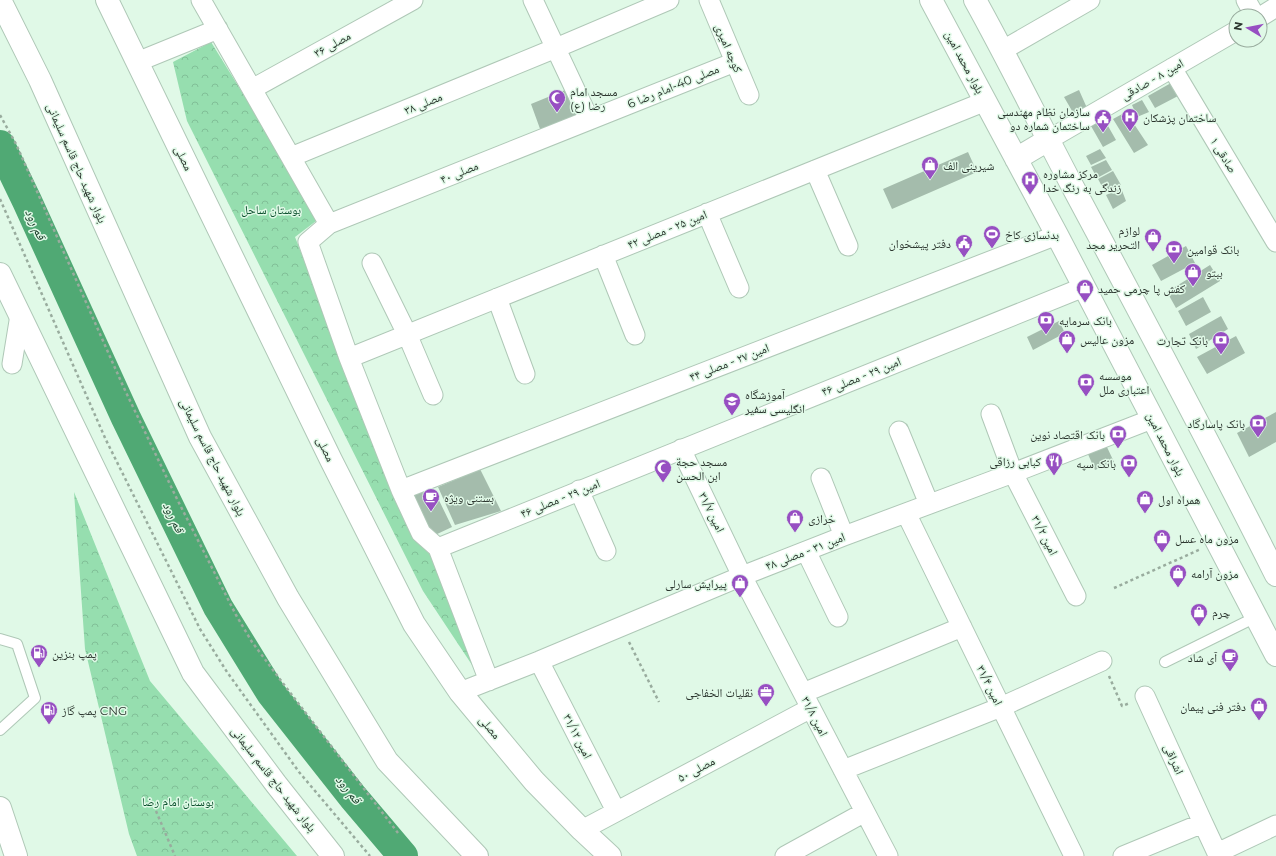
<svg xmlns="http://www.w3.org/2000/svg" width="1276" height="856" font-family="Montserrat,'Noto Naskh Arabic',sans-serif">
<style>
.park{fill:url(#park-crowns)}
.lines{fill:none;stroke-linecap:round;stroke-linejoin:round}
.river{stroke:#50a974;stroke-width:30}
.building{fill:#a4bcac}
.lane-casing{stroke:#afc8b7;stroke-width:12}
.street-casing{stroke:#afc8b7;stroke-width:21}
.secondary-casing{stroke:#afc8b7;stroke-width:24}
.primary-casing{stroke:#afc8b7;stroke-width:24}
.path{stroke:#99ac9e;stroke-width:2.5;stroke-dasharray:3 3;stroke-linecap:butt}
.lane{stroke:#fff;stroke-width:10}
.street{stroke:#fff;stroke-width:19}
.secondary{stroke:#fff;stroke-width:22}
.primary{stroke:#fff;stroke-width:22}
.labels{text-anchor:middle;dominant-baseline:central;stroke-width:3;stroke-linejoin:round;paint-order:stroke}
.street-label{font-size:12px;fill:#2b352e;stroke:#e0f9e7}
.poi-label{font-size:12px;fill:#2b352e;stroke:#e0f9e7;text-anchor:start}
.park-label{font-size:12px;fill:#0c512e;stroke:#e0f9e7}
.water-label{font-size:13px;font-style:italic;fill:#193e28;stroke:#e0f9e7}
</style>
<defs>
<pattern id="park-crowns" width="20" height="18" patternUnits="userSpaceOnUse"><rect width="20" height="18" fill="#96deaf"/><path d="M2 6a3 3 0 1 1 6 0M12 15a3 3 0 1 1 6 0" fill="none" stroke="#81bf97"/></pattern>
</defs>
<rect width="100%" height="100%" fill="#e0f9e7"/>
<!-- park -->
<path class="park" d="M211 42 320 218 295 237 392 484 418 543 435 559 476 671 423 591 187 121 173 62Z
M74 492 150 681 297 856H137L129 834 85 649Z"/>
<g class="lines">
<!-- river -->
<path class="river" d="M0 145 27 201 126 418 218 607 271 693 353 797 403 856"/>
</g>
<!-- building -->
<path class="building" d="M1171 83 1178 96 1155 108 1148 96Z
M570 88 584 121 543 137 531 104Z
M1079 90 1087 108 1075 116 1064 97Z
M1142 100 1149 112 1137 117 1132 105Z
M1126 112 1148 145 1134 153 1113 119Z
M1104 119 1116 140 1103 147 1091 126Z
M1100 149 1106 158 1091 165 1086 156Z
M968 152 977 172 892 209 883 189Z
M1106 160 1112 170 1097 178 1091 167Z
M1113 171 1121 185 1105 192 1098 179Z
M1121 188 1126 201 1113 209 1106 195Z
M1186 246 1195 263 1161 281 1152 265Z
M1210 265 1220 281 1176 308 1167 292Z
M1203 297 1211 312 1186 326 1178 311Z
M1221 316 1228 329 1196 349 1189 334Z
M1059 321 1065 333 1033 350 1027 337Z
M1236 336 1245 353 1207 374 1197 357Z
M1276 412V442L1249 457 1237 433Z
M1106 445 1114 462 1095 470 1087 452Z
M480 469 501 511 455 525 438 487Z
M433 488 452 527 435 535 426 530 410 497Z"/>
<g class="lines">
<defs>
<path id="lane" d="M0 639 17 644 35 698 0 730
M1165 662 1256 617"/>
<path id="street" d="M201 0 329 224 308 242 349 358 401 490 421 533 438 548 489 681
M533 0 589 119
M709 0 749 95
M1246 0 1255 16
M1260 17 1276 7
M1003 50 1090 0
M137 62 218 29
M1172 68 1276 242
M252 89 413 0
M1048 140 1236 31
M291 157 556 48 669 0
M815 170 848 246
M707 213 739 288
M329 224 735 62
M603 255 635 335
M372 263 407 334 433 395
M497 298 525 374
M349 358 986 101
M12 364 20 315
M991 414 1013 473 1076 596
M899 431 929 504
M681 449 742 576 888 856
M821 478 844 536
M401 490 1057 235
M579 490 606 551
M906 513 1074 856
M438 548 1084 287
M806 551 838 617
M539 661 616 811
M460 692 539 661 742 576 844 536 1013 473 1152 419
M803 693 962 627
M1145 696 1203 823
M843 770 1001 707 1102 661
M582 830 811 708
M785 856 865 812
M1123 856 1203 823 1217 853 1276 825"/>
<path id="secondary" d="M107 0 331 460 414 624 460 692 534 781 582 830 610 856
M931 0 1057 235 1276 655
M975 0C1010 63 1041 127 1075 191 1143 318 1211 445 1276 575
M1016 159 1048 140"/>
<path id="primary" d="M0 0 40 80 200 437 288 598 387 761 477 856
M0 274 193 673 276 784 333 856
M0 808 16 856"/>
</defs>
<!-- lane casing -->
<use href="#lane" class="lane-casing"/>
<!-- street casing -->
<use href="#street" class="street-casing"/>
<!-- secondary casing -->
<use href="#secondary" class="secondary-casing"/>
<!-- primary casing -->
<use href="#primary" class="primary-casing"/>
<!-- path -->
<path class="path" d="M0 115 16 144 123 386 177 499 236 615 252 642 285 686 398 833
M0 199 106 440 200 629 227 672 299 772 370 856
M1114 588 1201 549
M629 642 659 702
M1109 676 1122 706 1130 703
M156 811 175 856"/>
<!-- lane -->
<use href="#lane" class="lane"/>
<!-- street -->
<use href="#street" class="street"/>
<!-- secondary -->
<use href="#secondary" class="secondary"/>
<!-- primary -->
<use href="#primary" class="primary"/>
</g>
<!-- icons -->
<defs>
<symbol id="mosque-pin" viewBox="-11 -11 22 30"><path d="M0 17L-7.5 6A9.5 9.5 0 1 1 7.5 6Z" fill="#974fc2" stroke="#e0f9e7"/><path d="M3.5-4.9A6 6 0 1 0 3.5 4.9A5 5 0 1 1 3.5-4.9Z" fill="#fff"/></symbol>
<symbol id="hospital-pin" viewBox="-11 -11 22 30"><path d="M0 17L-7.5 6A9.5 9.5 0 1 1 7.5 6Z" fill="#974fc2" stroke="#e0f9e7"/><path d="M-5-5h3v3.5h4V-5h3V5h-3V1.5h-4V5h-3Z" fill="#fff"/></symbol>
<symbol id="civic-pin" viewBox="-11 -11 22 30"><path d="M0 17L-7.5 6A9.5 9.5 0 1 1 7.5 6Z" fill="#974fc2" stroke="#e0f9e7"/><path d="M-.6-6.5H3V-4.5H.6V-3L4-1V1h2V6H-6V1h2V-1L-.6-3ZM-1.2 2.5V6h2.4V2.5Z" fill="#fff"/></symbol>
<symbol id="shop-pin" viewBox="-11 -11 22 30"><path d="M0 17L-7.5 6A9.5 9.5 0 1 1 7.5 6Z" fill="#974fc2" stroke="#e0f9e7"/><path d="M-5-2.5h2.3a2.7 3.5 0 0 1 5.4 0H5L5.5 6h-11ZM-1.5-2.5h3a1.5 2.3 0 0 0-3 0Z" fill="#fff"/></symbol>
<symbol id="stadium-pin" viewBox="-11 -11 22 30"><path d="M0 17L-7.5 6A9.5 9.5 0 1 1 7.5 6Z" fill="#974fc2" stroke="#e0f9e7"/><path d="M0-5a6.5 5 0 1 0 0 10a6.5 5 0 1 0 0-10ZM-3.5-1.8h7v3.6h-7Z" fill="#fff"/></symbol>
<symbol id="bank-pin" viewBox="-11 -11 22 30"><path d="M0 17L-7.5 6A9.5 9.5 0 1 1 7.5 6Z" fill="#974fc2" stroke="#e0f9e7"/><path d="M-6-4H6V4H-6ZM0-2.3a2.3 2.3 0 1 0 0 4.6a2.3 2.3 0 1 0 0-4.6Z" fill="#fff"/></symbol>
<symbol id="school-pin" viewBox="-11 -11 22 30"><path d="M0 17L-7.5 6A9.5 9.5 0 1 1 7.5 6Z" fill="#974fc2" stroke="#e0f9e7"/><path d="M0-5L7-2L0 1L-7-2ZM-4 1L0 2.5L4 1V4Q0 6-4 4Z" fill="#fff"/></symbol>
<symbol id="restaurant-pin" viewBox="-11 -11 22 30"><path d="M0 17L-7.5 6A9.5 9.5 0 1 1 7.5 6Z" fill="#974fc2" stroke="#e0f9e7"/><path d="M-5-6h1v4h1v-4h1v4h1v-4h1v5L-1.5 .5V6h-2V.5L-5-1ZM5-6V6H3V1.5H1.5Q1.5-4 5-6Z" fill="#fff"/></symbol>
<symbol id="cafe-pin" viewBox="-11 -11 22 30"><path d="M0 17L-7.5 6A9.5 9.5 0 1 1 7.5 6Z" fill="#974fc2" stroke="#e0f9e7"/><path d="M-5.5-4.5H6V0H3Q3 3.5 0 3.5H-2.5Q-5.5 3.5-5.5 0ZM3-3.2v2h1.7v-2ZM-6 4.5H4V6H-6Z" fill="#fff"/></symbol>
<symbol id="fuel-pin" viewBox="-11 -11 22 30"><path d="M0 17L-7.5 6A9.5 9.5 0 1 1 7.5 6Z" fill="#974fc2" stroke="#e0f9e7"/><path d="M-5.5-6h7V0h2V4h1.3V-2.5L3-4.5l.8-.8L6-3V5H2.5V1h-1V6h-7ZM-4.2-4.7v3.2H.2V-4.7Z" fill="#fff"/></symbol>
<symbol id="office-pin" viewBox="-11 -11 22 30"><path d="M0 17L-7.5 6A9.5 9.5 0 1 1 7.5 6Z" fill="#974fc2" stroke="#e0f9e7"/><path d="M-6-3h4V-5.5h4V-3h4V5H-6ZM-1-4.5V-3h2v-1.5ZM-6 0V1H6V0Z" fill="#fff"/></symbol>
</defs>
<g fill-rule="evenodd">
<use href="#mosque-pin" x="547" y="88" width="20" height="27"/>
<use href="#hospital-pin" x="1120" y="107" width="20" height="27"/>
<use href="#civic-pin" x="1093" y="108" width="20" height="27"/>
<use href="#shop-pin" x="920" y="155" width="20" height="27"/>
<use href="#hospital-pin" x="1020" y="170" width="20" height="27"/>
<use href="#stadium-pin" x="982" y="224" width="20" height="27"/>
<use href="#shop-pin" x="1143" y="227" width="20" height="27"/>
<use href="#civic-pin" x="954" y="233" width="20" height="27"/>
<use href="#bank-pin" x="1164" y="239" width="20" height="27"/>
<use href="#shop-pin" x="1183" y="262" width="20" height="27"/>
<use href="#shop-pin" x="1075" y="278" width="20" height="27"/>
<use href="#bank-pin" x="1036" y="310" width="20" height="27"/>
<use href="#shop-pin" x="1057" y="329" width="20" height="27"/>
<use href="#bank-pin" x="1211" y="330" width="20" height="27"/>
<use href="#bank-pin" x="1076" y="372" width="20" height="27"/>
<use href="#school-pin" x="722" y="391" width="20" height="27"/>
<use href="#bank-pin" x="1248" y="413" width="20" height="27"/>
<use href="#bank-pin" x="1108" y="424" width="20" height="27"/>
<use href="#restaurant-pin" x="1044" y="451" width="20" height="27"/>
<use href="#bank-pin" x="1119" y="453" width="20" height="27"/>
<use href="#mosque-pin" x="653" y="458" width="20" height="27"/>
<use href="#cafe-pin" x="421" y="487" width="20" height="27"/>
<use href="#shop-pin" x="1135" y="489" width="20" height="27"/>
<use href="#shop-pin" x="785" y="508" width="20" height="27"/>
<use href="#shop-pin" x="1152" y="528" width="20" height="27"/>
<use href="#shop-pin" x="1168" y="563" width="20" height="27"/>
<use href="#shop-pin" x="730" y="573" width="20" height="27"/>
<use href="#shop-pin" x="1189" y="602" width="20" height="27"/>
<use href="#fuel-pin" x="29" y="643" width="20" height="27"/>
<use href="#cafe-pin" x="1220" y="647" width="20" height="27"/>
<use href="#office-pin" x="756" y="682" width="20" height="27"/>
<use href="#shop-pin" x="1249" y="696" width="20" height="27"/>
<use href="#fuel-pin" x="39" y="700" width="20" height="27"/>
</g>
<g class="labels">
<!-- street labels -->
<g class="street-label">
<text transform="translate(332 44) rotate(-29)">مصلی ۳۶</text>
<text transform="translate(729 48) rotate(67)">کوچه امیری</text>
<text transform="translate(965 62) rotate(62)">بلوار محمد امین</text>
<text transform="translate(1152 79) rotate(-30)">امین ۸ - صادقی</text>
<text transform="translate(673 86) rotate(-22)">مصلی 40-امام رضا 6</text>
<text transform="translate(423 103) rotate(-22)">مصلی ۳۸</text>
<text transform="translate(1224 155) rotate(59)">صادقی ۱</text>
<text transform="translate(184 158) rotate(64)">مصلی</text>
<text transform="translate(77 163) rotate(66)">بلوار شهید حاج قاسم سلیمانی</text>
<text transform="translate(459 172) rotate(-22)">مصلی ۴۰</text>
<text transform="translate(667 229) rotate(-22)">امین ۲۵ - مصلی ۴۲</text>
<text transform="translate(729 362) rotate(-21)">امین ۲۷ - مصلی ۴۴</text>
<text transform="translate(861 376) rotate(-22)">امین ۲۹ - مصلی ۴۶</text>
<text transform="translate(1166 444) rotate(63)">بلوار محمد امین</text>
<text transform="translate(326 449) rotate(64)">مصلی</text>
<text transform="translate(213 457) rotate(63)">بلوار شهید حاج قاسم سلیمانی</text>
<text transform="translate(560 498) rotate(-22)">امین ۲۹ - مصلی ۴۶</text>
<text transform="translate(712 512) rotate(64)">امین ۳۱/۷</text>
<text transform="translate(1045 535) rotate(63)">امین ۳۱/۲</text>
<text transform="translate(805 551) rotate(-21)">امین ۳۱ - مصلی ۴۸</text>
<text transform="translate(990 685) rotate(64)">امین ۳۱/۴</text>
<text transform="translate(815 716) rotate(63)">امین ۳۱/۸</text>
<text transform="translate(490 727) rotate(50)">مصلی</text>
<text transform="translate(578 736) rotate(63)">امین ۳۱/۱۲</text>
<text transform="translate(1174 759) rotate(66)">اشراقی</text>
<text transform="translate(696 769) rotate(-28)">مصلی ۵۰</text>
<text transform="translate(274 779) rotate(52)">بلوار شهید حاج قاسم سلیمانی</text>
</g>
<!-- poi labels -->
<g class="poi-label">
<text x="570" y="91">مسجد امام<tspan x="570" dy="14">رضا (ع)</tspan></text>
<text x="1090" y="111" text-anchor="end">سازمان نظام مهندسی<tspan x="1090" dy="14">ساختمان شماره دو</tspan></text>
<text x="1143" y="117">ساختمان پزشکان</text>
<text x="943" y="165">شیرینی الف</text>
<text x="1043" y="173">مرکز مشاوره<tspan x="1043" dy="14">زندگی به رنگ خدا</tspan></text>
<text x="1140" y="230" text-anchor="end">لوازم<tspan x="1140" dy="14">التحریر مجد</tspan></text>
<text x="1005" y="234">بدنسازی کاخ</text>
<text x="951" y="243" text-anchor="end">دفتر پیشخوان</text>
<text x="1187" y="249">بانک قوامین</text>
<text x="1206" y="272">ببتو</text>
<text x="1098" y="288">کفش پا چرمی حمید</text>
<text x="1059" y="320">بانک سرمایه</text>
<text x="1080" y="339">مزون عالیس</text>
<text x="1208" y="340" text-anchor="end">بانک تجارت</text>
<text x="1099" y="375">موسسه<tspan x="1099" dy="14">اعتباری ملل</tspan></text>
<text x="745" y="394">آموزشگاه<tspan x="745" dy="14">انگلیسی سفیر</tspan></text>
<text x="1245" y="423" text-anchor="end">بانک پاسارگاد</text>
<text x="1105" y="434" text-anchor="end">بانک اقتصاد نوین</text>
<text x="676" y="461">مسجد حجة<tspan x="676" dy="14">ابن الحسن</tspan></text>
<text x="1041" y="461" text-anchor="end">کبابی رزاقی</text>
<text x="1116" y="463" text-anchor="end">بانک سپه</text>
<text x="444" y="497">بستنی ویژه</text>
<text x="1158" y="499">همراه اول</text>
<text x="808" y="518">خرازی</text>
<text x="1175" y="538">مزون ماه عسل</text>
<text x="1191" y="573">مزون آرامه</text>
<text x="727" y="583" text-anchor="end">پیرایش سارلی</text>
<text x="1212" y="612">چرم</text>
<text x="52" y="653">پمپ بنزین</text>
<text x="1217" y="657" text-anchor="end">آی شاد</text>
<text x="753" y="692" text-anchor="end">نقلیات الخفاجی</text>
<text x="1246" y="706" text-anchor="end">دفتر فنی پیمان</text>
<text x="62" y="710">پمپ گاز CNG</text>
</g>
<!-- park labels -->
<g class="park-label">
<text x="271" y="209">بوستان ساحل</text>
<text x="178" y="801">بوستان امام رضا</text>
</g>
<!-- water labels -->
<g class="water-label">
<text transform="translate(36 224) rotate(65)">قم رود</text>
<text transform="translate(174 517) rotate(64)">قم رود</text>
<text transform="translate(349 789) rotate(51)">قم رود</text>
</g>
</g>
<!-- north arrow -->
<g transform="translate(1248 28) rotate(280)"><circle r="19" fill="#e0f9e7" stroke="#98ab9d"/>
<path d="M0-3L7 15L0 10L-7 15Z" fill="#974fc2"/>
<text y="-6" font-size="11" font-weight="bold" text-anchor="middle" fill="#2b352e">N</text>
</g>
</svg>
